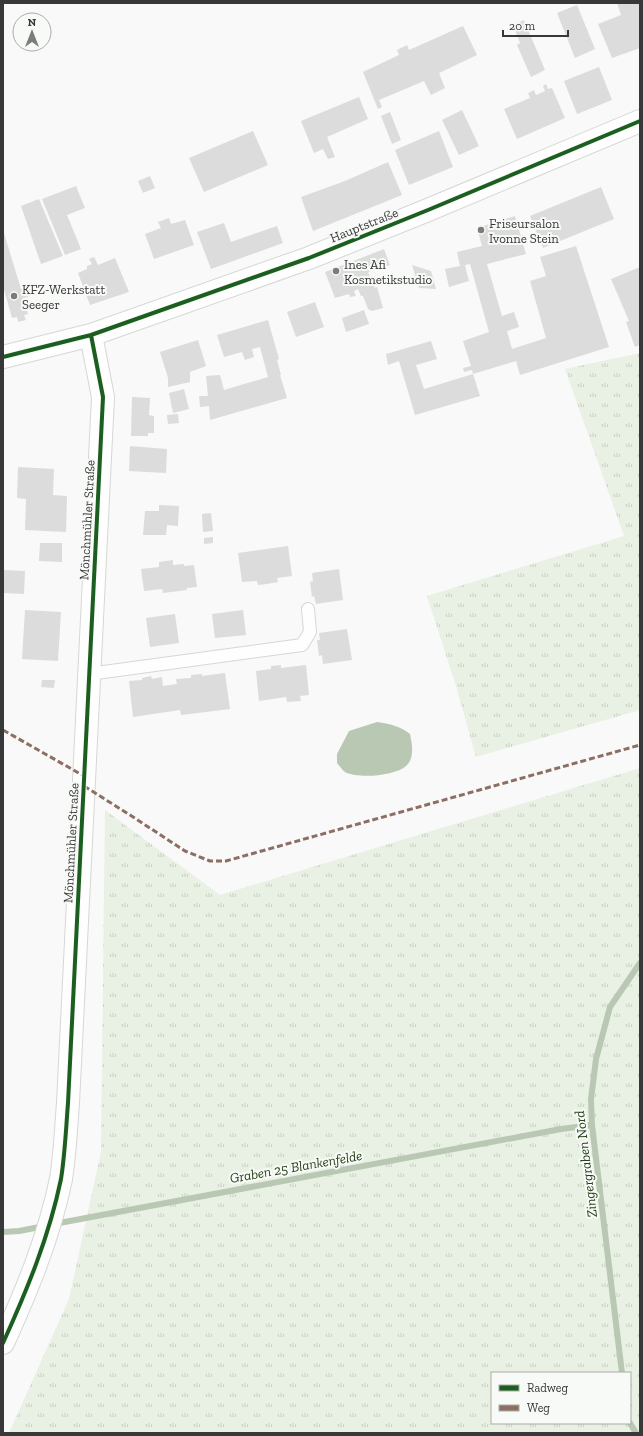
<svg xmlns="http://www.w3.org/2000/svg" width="643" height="1436" font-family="'Zilla Slab',serif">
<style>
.grass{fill:url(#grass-tufts);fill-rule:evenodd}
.water{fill:#b9c8b3}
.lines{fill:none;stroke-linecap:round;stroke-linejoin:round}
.stream{stroke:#b9c8b3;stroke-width:6}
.building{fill:#dbdcdb}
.lane-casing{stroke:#d5d7d5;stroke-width:14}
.secondary-casing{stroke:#d5d7d5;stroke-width:24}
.lane{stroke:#fefefe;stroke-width:12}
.secondary{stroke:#fefefe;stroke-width:22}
.quiet{stroke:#8d6e63;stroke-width:3;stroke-dasharray:6 3;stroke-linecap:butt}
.cycleway-casing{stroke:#f8faf7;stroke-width:6}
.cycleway{stroke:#1b5e20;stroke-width:4}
.poi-dot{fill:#7b7c7b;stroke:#f8faf7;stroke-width:1.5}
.labels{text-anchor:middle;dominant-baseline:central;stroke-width:4;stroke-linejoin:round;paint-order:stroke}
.poi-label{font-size:13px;fill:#373837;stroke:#f8faf7;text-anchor:start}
.street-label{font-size:13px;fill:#373837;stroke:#f8faf7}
.water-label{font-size:14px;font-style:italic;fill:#264319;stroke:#f8faf7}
</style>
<defs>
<pattern id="grass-tufts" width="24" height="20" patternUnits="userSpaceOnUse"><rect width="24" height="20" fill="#e8f1e4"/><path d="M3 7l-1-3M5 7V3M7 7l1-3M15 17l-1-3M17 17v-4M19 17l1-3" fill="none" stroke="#c8cfc4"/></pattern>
</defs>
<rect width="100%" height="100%" fill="#f8f9f8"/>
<!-- grass -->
<path class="grass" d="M640 353V710L476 757 456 686 427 596 624 536 565 369Z
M640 768V1433H9L69 1299 101 1152 105 810 220 895ZM492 1373H630V1423H492Z"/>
<!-- water -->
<path class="water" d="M377 722C390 724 400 726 410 734 412 744 415 758 406 766 395 776 358 779 345 772 342 770 339 765 337 763V754L349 731Z"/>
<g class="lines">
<!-- stream -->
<path class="stream" d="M54 1224 561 1129 592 1125
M3 1232 19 1231 45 1226
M622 1373 592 1125 591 1099 596 1059 610 1007 640 963
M630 1423 636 1433"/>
</g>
<!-- building -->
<path class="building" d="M617 3H640V48L612 58 598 24 621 15Z
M577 5 595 49 575 58 557 13Z
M524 20 545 70 531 77 517 45 520 43 513 25Z
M463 26 477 55 439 73 445 88 431 95 424 81 379 100 382 107 378 109 363 72 399 55 397 50 407 45 409 50Z
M599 67 612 100 577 114 564 81Z
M546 84 548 89 552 88 565 118 517 139 504 109 530 98 528 93 534 90 536 95 545 91 543 86Z
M359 97 368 119 327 137 335 157 328 159 323 149 314 153 301 121Z
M462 110 479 146 459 155 442 120Z
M390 112 401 140 392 144 381 116Z
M253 131 268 165 204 192 189 158Z
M439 131 453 167 409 185 395 150Z
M388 162 402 195 313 231 301 197 345 181Z
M150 176 155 188 143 193 138 181Z
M76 186 85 208 67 215 81 249 65 255 42 199Z
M601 187 614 219 543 248 530 216Z
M39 199 63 256 41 264 21 206Z
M515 216 526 254 487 264 502 316 514 312 519 327 507 331 512 349 546 338 530 281 546 276 540 257 576 246 609 347 520 375 516 361 473 374 472 370 464 372 463 368 471 366 463 341 489 332 470 264 465 265 469 281 449 287 445 269 460 266 457 252 482 246 477 228Z
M169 218 171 224 185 220 194 245 154 259 145 234 161 228 158 222Z
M224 223 231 242 277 226 283 243 211 269 197 232Z
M4 233 21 289 25 287 28 297 23 298 28 314 24 315 26 320 18 322 17 317 12 318 3 286V234Z
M384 249 390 265 368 272 375 288 377 287 383 308 372 311 368 309 363 296H361L358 289 354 291 356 296 350 297 349 294 335 298 325 272Z
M94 257 98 265 115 258 129 292 90 305 78 273 87 269V266L92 264 89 259Z
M412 265 431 271 436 289 419 288Z
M640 267V345L635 347 626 322 629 321 611 279Z
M315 302 324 327 296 337 287 312Z
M364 310 369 324 346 332 342 318Z
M268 320 279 359 277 360 281 375H280L287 398 210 420 209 406 200 407 199 396H208L206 376 220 375 224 390 268 377 260 347 252 349 254 357 245 360 242 352 224 357 217 335Z
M198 340 206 366 190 372V382L168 387V378L160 352Z
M431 341 437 359 416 365 424 389 473 374 480 396 415 415 399 361 388 365 386 354Z
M184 389 189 409 173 413 169 393Z
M132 397 150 398 149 415 154 416V433H148V436H131Z
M178 414 179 423 168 424 167 415Z
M130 446 167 449 166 473 129 471Z
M18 467 54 469 53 495 67 496 66 532 25 530 26 499 17 498Z
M159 505 179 506 178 526 167 525 166 535H143L145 511H159Z
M211 513 213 531 203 532 202 514Z
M213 537V543L204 544V538Z
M40 543H62V562L39 561Z
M288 546 292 576 277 578 278 582 267 584 258 585 257 581 242 582 238 553Z
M173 560V565L184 564V566L194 565 197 587 187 588V590L163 593 162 589 144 591 141 569 159 567V562Z
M339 569 343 600 316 604 314 596 312 597 310 582 313 581 312 573Z
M3 570 25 571 24 594 3 593Z
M25 610 61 612 58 661 22 659Z
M243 610 246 635 215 638 212 614Z
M175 614 179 643 150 647 146 618Z
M347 629 352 660 323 664 322 655 319 656 317 640H320L319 633Z
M281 665V668L306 665 309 695 300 696 301 701 287 702 286 697 259 701 256 671 271 669V666Z
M225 673 230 709 181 715 180 710 133 717 129 681 142 680V678L151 676 152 679 162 677 163 686 177 684 176 679 191 678V675L202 674V676Z
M42 680H55L54 688 41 687Z"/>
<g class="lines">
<defs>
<path id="lane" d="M89 674 302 645 310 632 308 609"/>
<path id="secondary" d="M3 357 91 335 309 258 428 210 640 121
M3 1343C27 1290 49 1237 61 1179 65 1154 66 1128 68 1103L103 397 91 335"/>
</defs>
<!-- lane casing -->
<use href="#lane" class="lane-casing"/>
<!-- secondary casing -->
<use href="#secondary" class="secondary-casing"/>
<!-- lane -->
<use href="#lane" class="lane"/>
<!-- secondary -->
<use href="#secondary" class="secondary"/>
<!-- quiet -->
<path class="quiet" d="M3 730 84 776
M84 786 130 815 185 851 210 861H226L640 745"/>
<defs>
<path id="cycleway" d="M3 357 91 335 309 258 428 210 640 121
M3 1343C27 1290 49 1237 61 1179 65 1154 66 1128 68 1103L103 397 91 335"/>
</defs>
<!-- cycleway casing -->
<use href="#cycleway" class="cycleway-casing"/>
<!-- cycleway -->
<use href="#cycleway" class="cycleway"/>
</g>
<!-- markers -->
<g class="poi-dot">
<circle cx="481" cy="230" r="4"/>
<circle cx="336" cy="271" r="4"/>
<circle cx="14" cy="296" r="4"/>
</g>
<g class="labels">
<!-- poi labels -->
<g class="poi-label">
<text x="489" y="223">Friseursalon<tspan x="489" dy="15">Ivonne Stein</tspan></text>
<text x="344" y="264">Ines Afi<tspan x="344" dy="15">Kosmetikstudio</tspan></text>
<text x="22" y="289">KFZ-Werkstatt<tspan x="22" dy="15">Seeger</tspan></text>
</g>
<!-- street labels -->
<g class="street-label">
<text transform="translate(364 225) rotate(-22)">Hauptstraße</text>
<text transform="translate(87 520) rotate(-87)">Mönchmühler Straße</text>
<text transform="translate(71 843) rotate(-87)">Mönchmühler Straße</text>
</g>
<!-- water labels -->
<g class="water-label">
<text transform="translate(586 1164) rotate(-97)">Zingergraben Nord</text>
<text transform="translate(296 1167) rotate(-10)">Graben 25 Blankenfelde</text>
</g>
</g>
<!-- border -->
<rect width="643" height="1436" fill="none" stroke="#373837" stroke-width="8"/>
<!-- legend -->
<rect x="491" y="1372" width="140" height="52" fill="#f8faf7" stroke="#abacaa"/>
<rect x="499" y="1385" width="20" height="6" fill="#1b5e20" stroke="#abacaa"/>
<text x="527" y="1392" font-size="12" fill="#373837">Radweg</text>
<rect x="499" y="1405" width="20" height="6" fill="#8d6e63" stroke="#abacaa"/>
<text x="527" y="1412" font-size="12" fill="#373837">Weg</text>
<!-- north arrow -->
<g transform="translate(32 32)"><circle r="19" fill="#f8faf7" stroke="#abacaa"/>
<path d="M0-3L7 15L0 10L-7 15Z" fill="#7b7c7b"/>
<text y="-6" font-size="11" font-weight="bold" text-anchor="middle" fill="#373837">N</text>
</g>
<!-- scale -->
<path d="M503 30v6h65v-6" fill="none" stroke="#373837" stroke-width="2"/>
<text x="509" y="30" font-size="12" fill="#373837" stroke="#f8faf7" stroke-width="3" paint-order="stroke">20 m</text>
</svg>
